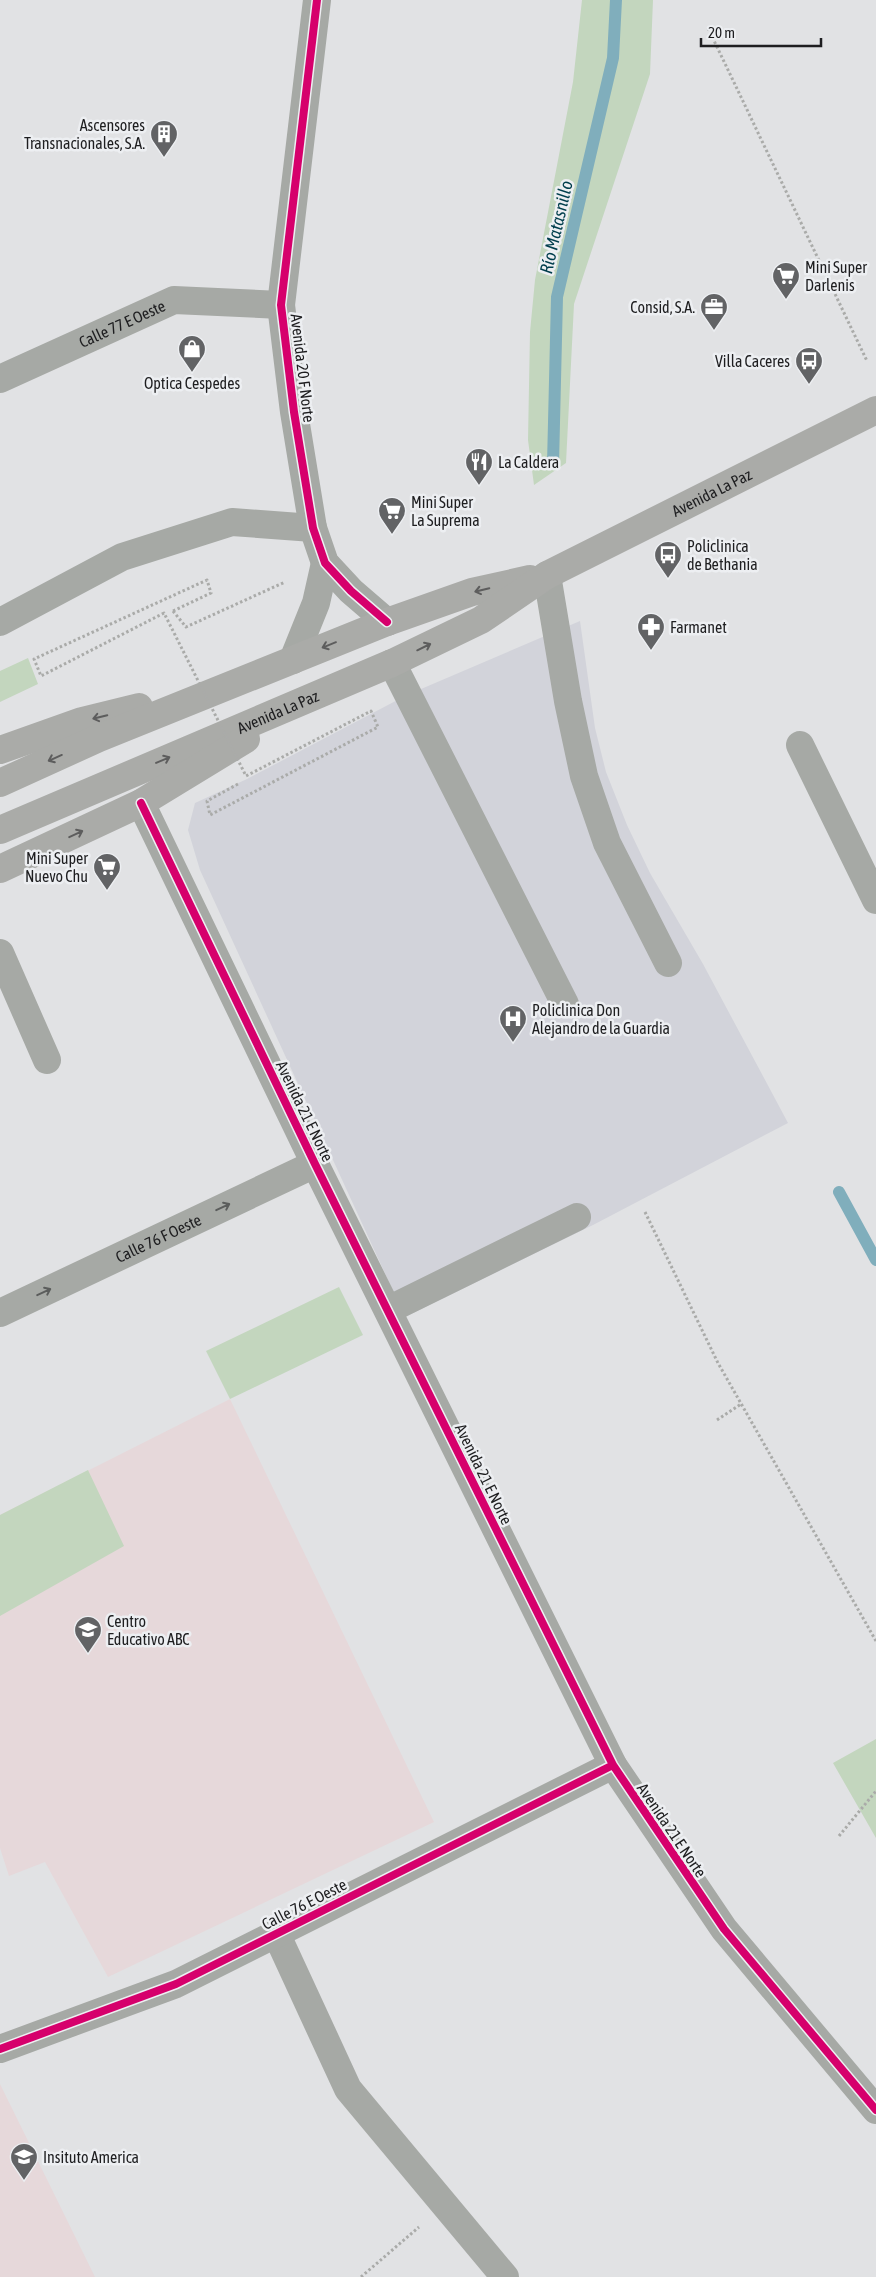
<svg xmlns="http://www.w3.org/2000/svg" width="876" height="2277" font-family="'Asap Condensed',sans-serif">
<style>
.built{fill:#d2d3da}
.education{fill:#e6d8da}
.green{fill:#c3d6be}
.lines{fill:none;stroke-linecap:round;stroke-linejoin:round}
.stream{stroke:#80aebc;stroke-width:12}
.path{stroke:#aaaba9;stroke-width:3;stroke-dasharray:2.5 2.5;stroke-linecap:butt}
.minor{stroke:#a6a9a5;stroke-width:28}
.major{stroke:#aaaba8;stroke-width:28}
.path-bridge{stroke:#aaaba9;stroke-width:3;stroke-dasharray:2.5 2.5;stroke-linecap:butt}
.cycleway-casing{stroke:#edeff2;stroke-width:11}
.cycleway{stroke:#d6006c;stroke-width:8}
.oneway{stroke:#5d5d5d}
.oneway2{stroke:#5b5d5c}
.labels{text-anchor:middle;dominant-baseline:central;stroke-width:5;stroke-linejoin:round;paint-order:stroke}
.poi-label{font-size:16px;fill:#1e1e20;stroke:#edeff2;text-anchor:start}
.street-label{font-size:16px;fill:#1e1e20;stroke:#edeff2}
.water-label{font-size:18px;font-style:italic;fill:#003e4c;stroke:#edeff2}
</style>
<rect width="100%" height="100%" fill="#e1e2e4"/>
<!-- built -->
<path class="built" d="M580 621 595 728 606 772 627 825 650 873 703 964 788 1123 593 1225 405 1317 200 870 188 830 195 803 247 779 407 695Z"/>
<!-- education -->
<path class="education" d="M230 1399 434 1822 108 1977 45 1862 9 1876 0 1848V1515Z
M0 2084 95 2277H96H0Z"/>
<!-- green -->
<path class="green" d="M582 0H653L650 74 574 304 566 463 534 485 528 440 530 332 535 280 573 82Z
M28 658 38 684 0 702V671Z
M339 1287 363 1335 230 1399 206 1351Z
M88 1470 124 1546 0 1616V1515Z
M876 1739V1838L833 1763Z"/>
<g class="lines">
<!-- stream -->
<path class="stream" d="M553 464 557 297 613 58 616 0
M839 1192 876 1260"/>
<!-- path -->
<path class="path" d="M708 28 867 361
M173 611 186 627 285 582
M645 1212 718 1363 876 1641
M717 1420 741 1404
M839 1836 876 1791
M361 2277 419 2227"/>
<!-- minor -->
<g class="minor">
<path d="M317 0 281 305 294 412 313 528 325 563 351 591 387 622"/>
<path id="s1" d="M0 379 174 300 281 305"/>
<path d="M547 575 568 701 584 776 607 843 668 963"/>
<path d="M0 622 122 557 232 522 313 528"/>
<path d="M293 660 316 603 325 563"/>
<path d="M392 663 565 1004"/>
<path d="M800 745 876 900"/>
<path d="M141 803 315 1164 613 1765 724 1929 876 2110"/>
<path d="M0 953 47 1060"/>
<path d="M388 1310 577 1217"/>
<path id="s2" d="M0 1313 315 1164"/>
<path d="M276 1933 348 2089 505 2277"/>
<path d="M0 2049 176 1984 613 1765"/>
</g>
<!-- major -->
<g class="major">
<path d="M0 750 82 721 139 707"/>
<path d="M0 783 99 738 387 622 472 592 530 579"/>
<path id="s3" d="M0 830 392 663 481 620 547 575 876 410"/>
<path d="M0 869 141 803 246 739"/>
</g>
<!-- path-bridge -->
<path class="path-bridge" d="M173 611 211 593 207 580 34 659 41 676 164 613 246 776 371 711 378 727 210 815 207 801 238 784"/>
<defs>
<path id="cycleway" d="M317 0 281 305 294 412 313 528 325 563 351 591 387 622
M141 803 315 1164 613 1765 724 1929 876 2110
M0 2049 176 1984 613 1765"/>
</defs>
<!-- cycleway casing -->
<use href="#cycleway" class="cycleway-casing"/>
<!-- cycleway -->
<use href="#cycleway" class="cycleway"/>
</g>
<!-- one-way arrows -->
<defs><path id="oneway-shaft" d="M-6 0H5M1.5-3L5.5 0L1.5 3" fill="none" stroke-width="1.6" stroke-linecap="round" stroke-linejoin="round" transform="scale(1.25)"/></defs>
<g class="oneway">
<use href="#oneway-shaft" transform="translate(482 590) rotate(167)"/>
<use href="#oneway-shaft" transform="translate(329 645) rotate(158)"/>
<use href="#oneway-shaft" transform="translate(424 647) rotate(-26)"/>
<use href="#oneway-shaft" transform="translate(100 717) rotate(166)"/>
<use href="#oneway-shaft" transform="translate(55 758) rotate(156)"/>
<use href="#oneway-shaft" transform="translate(163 760) rotate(-23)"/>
<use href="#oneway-shaft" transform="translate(76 834) rotate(-25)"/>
</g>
<g class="oneway2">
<use href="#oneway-shaft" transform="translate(223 1207) rotate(-25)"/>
<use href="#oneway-shaft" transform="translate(44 1292) rotate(-25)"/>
</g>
<!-- icons -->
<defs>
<symbol id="building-pin" viewBox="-11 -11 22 30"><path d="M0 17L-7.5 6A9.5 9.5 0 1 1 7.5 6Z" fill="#626365" stroke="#edeff2"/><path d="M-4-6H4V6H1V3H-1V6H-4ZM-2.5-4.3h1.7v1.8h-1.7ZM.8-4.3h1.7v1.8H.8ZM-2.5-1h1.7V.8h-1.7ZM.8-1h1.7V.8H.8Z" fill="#fff"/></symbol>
<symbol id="supermarket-pin" viewBox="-11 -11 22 30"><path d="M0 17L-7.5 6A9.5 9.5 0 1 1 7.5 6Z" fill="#626365" stroke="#edeff2"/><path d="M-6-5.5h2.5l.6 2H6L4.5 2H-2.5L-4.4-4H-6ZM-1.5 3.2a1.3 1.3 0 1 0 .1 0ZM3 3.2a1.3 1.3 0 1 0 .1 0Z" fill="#fff"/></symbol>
<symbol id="office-pin" viewBox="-11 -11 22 30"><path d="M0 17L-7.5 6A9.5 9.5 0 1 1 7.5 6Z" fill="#626365" stroke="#edeff2"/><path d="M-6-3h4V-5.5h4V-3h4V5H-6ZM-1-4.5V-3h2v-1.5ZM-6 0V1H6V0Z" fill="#fff"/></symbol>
<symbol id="shop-pin" viewBox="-11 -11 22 30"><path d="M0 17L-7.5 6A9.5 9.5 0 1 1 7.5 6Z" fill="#626365" stroke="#edeff2"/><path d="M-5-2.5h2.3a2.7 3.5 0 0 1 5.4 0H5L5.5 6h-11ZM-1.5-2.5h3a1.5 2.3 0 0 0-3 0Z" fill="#fff"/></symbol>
<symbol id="bus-pin" viewBox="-11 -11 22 30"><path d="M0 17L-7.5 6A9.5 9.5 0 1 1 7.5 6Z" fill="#626365" stroke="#edeff2"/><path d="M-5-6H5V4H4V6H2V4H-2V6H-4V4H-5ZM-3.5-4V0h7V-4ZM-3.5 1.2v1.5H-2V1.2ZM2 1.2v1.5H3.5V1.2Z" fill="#fff"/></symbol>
<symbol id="restaurant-pin" viewBox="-11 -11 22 30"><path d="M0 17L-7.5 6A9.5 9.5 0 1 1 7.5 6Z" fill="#626365" stroke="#edeff2"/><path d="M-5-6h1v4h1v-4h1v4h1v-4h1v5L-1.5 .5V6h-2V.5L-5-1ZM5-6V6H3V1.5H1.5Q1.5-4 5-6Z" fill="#fff"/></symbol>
<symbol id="pharmacy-pin" viewBox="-11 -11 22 30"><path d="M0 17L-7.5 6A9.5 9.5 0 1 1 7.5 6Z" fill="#626365" stroke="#edeff2"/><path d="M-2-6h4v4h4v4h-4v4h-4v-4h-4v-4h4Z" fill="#fff"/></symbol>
<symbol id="hospital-pin" viewBox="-11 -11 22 30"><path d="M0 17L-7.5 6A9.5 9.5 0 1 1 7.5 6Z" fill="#626365" stroke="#edeff2"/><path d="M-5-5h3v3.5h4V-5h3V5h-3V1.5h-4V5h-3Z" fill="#fff"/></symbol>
<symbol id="school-pin" viewBox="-11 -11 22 30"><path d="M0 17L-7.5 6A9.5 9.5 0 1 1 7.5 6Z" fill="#626365" stroke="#edeff2"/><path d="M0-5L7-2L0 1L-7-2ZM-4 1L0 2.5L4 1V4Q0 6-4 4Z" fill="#fff"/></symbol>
</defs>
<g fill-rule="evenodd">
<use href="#building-pin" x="148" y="118" width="32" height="43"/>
<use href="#supermarket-pin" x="770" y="260" width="32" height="43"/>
<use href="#office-pin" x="698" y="291" width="32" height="43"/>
<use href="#shop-pin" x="176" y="333" width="32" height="43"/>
<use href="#bus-pin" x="793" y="345" width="32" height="43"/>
<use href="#restaurant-pin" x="463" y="446" width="32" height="43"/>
<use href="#supermarket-pin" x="376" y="495" width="32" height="43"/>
<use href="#bus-pin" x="652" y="539" width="32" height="43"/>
<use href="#pharmacy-pin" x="635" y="611" width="32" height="43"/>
<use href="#supermarket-pin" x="91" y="851" width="32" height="43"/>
<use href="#hospital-pin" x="497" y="1003" width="32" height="43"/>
<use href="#school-pin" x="72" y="1614" width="32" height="43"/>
<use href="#school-pin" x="8" y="2141" width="32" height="43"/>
</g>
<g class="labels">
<!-- poi labels -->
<g class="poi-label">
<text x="145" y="125" text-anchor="end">Ascensores<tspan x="145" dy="18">Transnacionales, S.A.</tspan></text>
<text x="805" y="267">Mini Super<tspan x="805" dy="18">Darlenis</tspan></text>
<text x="695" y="307" text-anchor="end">Consid, S.A.</text>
<text x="790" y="361" text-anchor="end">Villa Caceres</text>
<text x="192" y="383" text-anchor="middle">Optica Cespedes</text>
<text x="498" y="462">La Caldera</text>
<text x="411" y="502">Mini Super<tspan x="411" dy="18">La Suprema</tspan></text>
<text x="687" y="546">Policlinica<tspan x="687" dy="18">de Bethania</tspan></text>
<text x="670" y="627">Farmanet</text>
<text x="88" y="858" text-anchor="end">Mini Super<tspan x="88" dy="18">Nuevo Chu</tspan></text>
<text x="532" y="1010">Policlinica Don<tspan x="532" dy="18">Alejandro de la Guardia</tspan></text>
<text x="107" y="1621">Centro<tspan x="107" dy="18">Educativo ABC</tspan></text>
<text x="43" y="2157">Insituto America</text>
</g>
<!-- street labels -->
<g class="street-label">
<text stroke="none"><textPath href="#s1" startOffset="134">Calle 77 E Oeste</textPath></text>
<text transform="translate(303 368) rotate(83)">Avenida 20 F Norte</text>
<text stroke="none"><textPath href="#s3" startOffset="789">Avenida La Paz</textPath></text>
<text stroke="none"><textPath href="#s3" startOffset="302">Avenida La Paz</textPath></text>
<text transform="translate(305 1111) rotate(64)">Avenida 21 E Norte</text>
<text stroke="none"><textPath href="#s2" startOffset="175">Calle 76 F Oeste</textPath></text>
<text transform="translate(484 1474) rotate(64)">Avenida 21 E Norte</text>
<text transform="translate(672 1830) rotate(56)">Avenida 21 E Norte</text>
<text transform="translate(304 1904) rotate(-27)">Calle 76 E Oeste</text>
</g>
<!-- water labels -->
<g class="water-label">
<text transform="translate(556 227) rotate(-77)">Río Matasnillo</text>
</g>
</g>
<!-- scale -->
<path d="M701 38v8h120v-8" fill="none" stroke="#1e1e20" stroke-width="2.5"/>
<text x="708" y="38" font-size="15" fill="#1e1e20" stroke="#edeff2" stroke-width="4" paint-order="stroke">20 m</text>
</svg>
